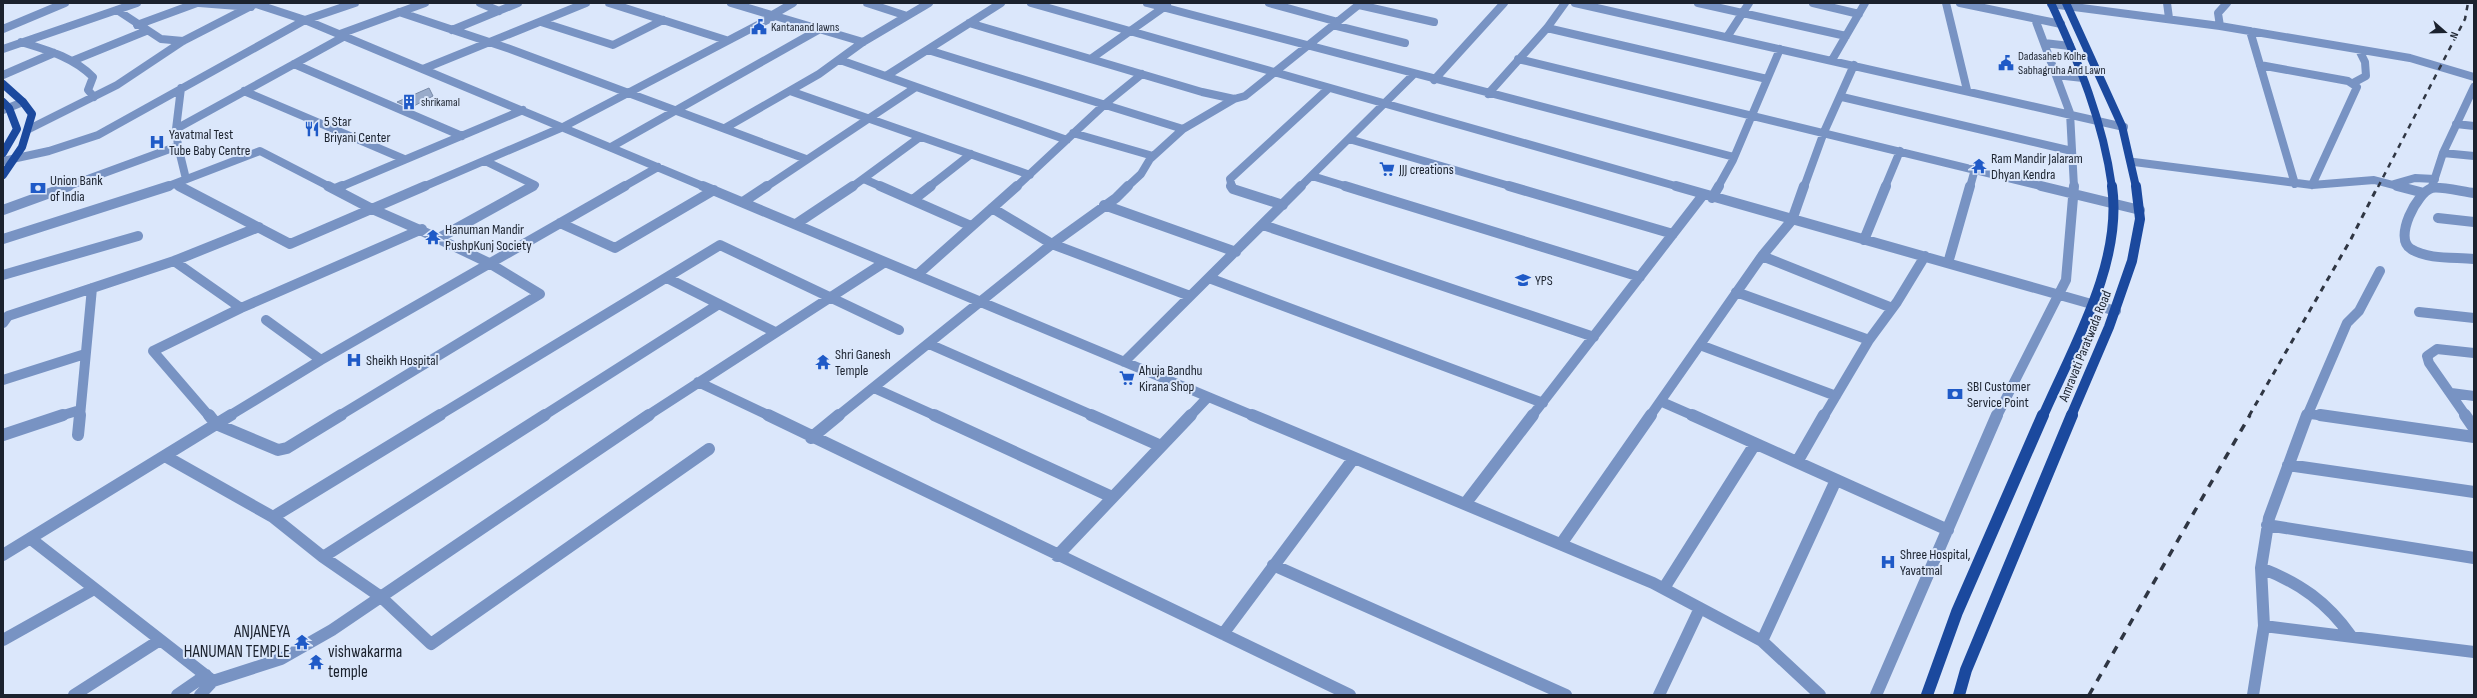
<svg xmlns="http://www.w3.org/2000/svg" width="2477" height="698" font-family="'Sofia Sans Condensed',sans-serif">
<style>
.building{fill:#99abca;stroke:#7789a7}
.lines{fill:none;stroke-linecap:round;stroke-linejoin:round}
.minor-far2{stroke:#7893c3;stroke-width:8}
.minor-far1{stroke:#7893c3;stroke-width:10}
.minor{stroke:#7893c3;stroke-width:12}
.major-far2{stroke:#1b499e;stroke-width:8}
.major-far1{stroke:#1b499e;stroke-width:10}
.major{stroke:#1b499e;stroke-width:12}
.rail-far2{stroke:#2f3643;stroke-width:2.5;stroke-dasharray:5.5 5.5;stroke-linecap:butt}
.rail-far1{stroke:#2f3643;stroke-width:3;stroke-dasharray:6 6;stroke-linecap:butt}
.rail{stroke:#2f3643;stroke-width:3.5;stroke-dasharray:8 8;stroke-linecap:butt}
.labels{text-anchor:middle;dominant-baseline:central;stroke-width:4;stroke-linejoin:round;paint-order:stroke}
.far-poi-label{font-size:12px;fill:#1b222e;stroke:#dbe7fb;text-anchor:start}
.poi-label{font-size:14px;fill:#1b222e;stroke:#dbe7fb;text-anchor:start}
.street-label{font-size:14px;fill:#1b222e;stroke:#dbe7fb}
.near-poi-label{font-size:17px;fill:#1b222e;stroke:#dbe7fb;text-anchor:end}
</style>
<rect width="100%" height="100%" fill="#dbe7fb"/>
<!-- building -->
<path class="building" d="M429 88 433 96 410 108 397 102Z"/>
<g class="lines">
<!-- minor-far2 -->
<path class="minor-far2" d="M199 3 251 7
M480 3 499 11
M609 3 726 40
M731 3 863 42
M867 3 907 16
M1031 3 1679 187
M1147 3 1734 157
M1269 3 1338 22
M1575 3 2124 127
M1698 3 1846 36
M1813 3 1859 14
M1946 3 1967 90
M1960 3 2061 24
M2167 3 2169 18
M256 4 305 20 355 3
M2051 4 2220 26 2410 58 2474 77
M1359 5 1434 22
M117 10 161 39 183 41
M399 12 510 49 806 159
M774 14 793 3
M2035 19 2070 113 2074 187
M541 22 613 45 663 20
M969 23 1202 92 1234 99 1245 96 1361 3
M137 25 197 3
M1333 25 1405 43
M2220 26 2218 13 2227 3
M1547 28 1767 79
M3 29 65 3
M452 30 518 3
M2250 31 2295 184
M340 34 425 3
M1727 37 1749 3
M21 42C47 50 73 57 93 77L88 90 94 97
M2044 43 2070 46
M3 49 137 3
M928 50 1183 129
M1092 58 1167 5
M1518 59 2045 187
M840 60 1067 140
M1832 60 1865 3
M72 61 146 31
M294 64 462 136
M2260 65 2348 81 2357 87 2312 185
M423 69 586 3
M3 75 54 53
M2056 75 2083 78
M886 76 1001 3
M1434 80 1504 3
M2353 83 2366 76 2365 62 2359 50
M244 91 404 159
M790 91 1030 175
M1488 94 1547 28 1565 3
M1842 97 2072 151
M3 110 23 102
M2456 124 2474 126
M725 128 819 74 863 42 929 3
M29 129 117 85 183 41 257 3
M176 129 181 88
M1073 133 1153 156
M1349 139 1513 187
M178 146 186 179
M611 147 820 29
M2443 153 2474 156
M3 161 49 151 98 135 305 20 705 187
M485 161 535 185 531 187
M2134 162 2312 185 2374 180 2401 187
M1312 176 1348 187
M864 179 882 187
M175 184 181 187
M2394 184 2415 178 2435 179
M66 187 178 146 176 129 345 36
M166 187 260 151 330 187
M340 187 523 110
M423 187 563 127 777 15
M623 187 658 167
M766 187 916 87
M852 187 920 137
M929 187 971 154
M1016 187 1105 104 1142 74
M1127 187 1141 174 1150 159 1183 129 1234 99
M1232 187 1230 179 1329 88
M1300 187 1413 75
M1718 187 1733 160 1780 49
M1804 187 1824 132 1854 65
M1885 187 1900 151
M1970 187 1975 169
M2432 187 2443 153 2474 87"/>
<!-- minor-far1 -->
<path class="minor-far1" d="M179 186 290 244 425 186
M328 186 372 209 420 230
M703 186 1254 416
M880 186 971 226
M1231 186 1233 189 1283 205
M1345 186 1640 277
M1509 186 1673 234
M1676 186 2116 311
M2041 186 2140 210
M2397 186 2424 193
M2432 188 2433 186
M335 189 342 186
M2474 193C2464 192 2440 186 2432 188 2417 192 2393 239 2411 249 2429 260 2454 257 2474 259
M1712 198 1719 186
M913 200 931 186
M743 202 767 186
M1104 205 1236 252
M992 208 1052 244 1190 296
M3 210 69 186
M2438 218 2474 222
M560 223 615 248 714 190
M796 224 853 186
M1263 225 1594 337
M420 230 422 229
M439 238 533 186
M3 239 169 186
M1864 240 1886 186
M1762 256 1892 308
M174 261 241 308
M1948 263 1970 186
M3 275 138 236
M917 275 1017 186
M667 278 775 332
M1209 278 1543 403
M1736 292 1869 340
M2419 312 2474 318
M266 320 321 360
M3 323 8 316 174 261 259 227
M929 344 1094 416
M1700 345 1836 396
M1124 362 1301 186
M3 380 85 354
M698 382 770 416
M874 388 936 416
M2451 393 2474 396
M1662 402 1694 416
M2310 414 2327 416
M60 416 80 410
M80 416 92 288
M209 416 153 351 241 308 420 230
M229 416 321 360 625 186
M339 416 540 294 489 263 420 230
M438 416 720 245 899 330
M543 416 719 304
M647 416 885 262
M838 416 1052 244 1116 198 1128 186
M1190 416 1208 397
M1532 416 1703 195
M1650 416 1762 256 1792 220 1804 186
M1824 416 1869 340 1897 302 1925 256
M1997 416 2066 280 2074 186
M2307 416 2347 323 2359 311 2380 271
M2466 416 2429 363 2427 356 2437 349 2474 353"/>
<!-- minor -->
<path class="minor" d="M209 415 216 424 278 450 287 448 341 415
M768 415 1350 695
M934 415 1112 497
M1091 415 1161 446
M1252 415 1653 583 1762 641 1820 695
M1692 415 1948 530
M2320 415 2474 437
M2465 415 2474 428
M3 435 63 415
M78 435 80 415
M811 438 839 415
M165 456 273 517 323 557 381 597 431 644 709 449
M1797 462 1824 415
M2288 465 2474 492
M1465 504 1533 415
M273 517 440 415
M2267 525 2474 558
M31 539 213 681
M1561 544 1651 415
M3 555 231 415
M1057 556 1191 415
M323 557 545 415
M1273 565 1566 695
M2261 568C2300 583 2327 602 2351 636
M1664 588 1755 444
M2264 626 2474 652
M1223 634 1354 458
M3 640 94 589
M1762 641 1836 480
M74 695 160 640
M177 695 206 675
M200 695 213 681 281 659 332 630 649 415
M1659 695 1700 608
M1876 695 1997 415
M2253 695 2264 626 2261 568 2269 518 2307 415"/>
<!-- major-far2 -->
<path class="major-far2" d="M2051 3C2079 63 2103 121 2112 187
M2066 3 2122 126 2136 187
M3 84 23 102 32 114 22 147 3 175
M3 102 9 108 17 129 3 153"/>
<!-- major-far1 -->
<path class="major-far1" d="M2043 416C2073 347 2123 263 2112 186
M2071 416 2109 327 2132 261 2140 219 2136 186"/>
<!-- major -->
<path class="major" d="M1927 695 1957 612 2043 415
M1959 695 1966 670 2072 415"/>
<!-- rail-far2 -->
<path class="rail-far2" d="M2378 187 2465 19 2468 3"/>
<!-- rail-far1 -->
<path class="rail-far1" d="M2249 416 2351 239 2378 186"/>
<!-- rail -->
<path class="rail" d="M2089 695 2250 415"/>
</g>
<!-- icons -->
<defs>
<symbol id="civic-bare" viewBox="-9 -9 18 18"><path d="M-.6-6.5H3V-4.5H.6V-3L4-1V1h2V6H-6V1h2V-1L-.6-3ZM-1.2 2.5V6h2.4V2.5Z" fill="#1f5ac7" stroke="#dbe7fb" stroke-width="2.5" paint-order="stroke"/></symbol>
<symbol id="building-bare" viewBox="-9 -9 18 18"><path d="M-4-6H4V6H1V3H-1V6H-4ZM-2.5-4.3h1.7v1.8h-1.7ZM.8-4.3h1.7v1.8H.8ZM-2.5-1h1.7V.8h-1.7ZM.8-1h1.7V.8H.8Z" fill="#1f5ac7" stroke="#dbe7fb" stroke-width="2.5" paint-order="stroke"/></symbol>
<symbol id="restaurant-bare" viewBox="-9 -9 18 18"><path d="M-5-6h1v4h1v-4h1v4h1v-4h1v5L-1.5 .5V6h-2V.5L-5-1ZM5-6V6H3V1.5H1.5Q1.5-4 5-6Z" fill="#1f5ac7" stroke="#dbe7fb" stroke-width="2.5" paint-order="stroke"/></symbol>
<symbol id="hospital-bare" viewBox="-9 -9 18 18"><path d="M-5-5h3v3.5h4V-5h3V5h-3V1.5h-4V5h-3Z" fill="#1f5ac7" stroke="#dbe7fb" stroke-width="2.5" paint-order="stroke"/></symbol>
<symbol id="temple-bare" viewBox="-9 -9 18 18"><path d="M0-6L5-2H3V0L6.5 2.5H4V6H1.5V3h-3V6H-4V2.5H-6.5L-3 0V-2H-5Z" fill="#1f5ac7" stroke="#dbe7fb" stroke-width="2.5" paint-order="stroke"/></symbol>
<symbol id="supermarket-bare" viewBox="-9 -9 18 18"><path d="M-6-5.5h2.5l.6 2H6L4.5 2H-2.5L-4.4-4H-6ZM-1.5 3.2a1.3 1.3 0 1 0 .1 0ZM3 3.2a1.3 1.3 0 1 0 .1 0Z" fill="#1f5ac7" stroke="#dbe7fb" stroke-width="2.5" paint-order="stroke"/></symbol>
<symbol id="bank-bare" viewBox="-9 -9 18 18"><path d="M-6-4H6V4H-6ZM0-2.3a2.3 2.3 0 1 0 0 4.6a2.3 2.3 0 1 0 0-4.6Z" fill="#1f5ac7" stroke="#dbe7fb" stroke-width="2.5" paint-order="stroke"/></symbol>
<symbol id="school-bare" viewBox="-9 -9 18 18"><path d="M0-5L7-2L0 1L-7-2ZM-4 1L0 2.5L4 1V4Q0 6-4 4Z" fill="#1f5ac7" stroke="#dbe7fb" stroke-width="2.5" paint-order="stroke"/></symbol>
</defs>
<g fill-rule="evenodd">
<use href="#civic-bare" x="748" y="16" width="22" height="22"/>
<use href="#civic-bare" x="1995" y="52" width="22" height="22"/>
<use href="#building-bare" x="398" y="91" width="22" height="22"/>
<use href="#restaurant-bare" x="301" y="118" width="22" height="22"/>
<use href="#hospital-bare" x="146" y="131" width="22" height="22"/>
<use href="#temple-bare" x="1968" y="155" width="22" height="22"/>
<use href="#supermarket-bare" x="1376" y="158" width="22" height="22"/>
<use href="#bank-bare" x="27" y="177" width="22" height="22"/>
<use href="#temple-bare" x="422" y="226" width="22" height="22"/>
<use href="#school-bare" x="1512" y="269" width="22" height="22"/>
<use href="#hospital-bare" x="343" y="349" width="22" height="22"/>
<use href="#temple-bare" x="812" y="351" width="22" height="22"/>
<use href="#supermarket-bare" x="1116" y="367" width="22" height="22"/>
<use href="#bank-bare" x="1944" y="383" width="22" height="22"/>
<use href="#hospital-bare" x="1877" y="551" width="22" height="22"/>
<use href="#temple-bare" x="291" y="631" width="22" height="22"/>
<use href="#temple-bare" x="305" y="651" width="22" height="22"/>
</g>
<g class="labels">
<!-- far-poi labels -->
<g class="far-poi-label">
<text x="771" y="27">Kantanand lawns</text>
<text x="2018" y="56">Dadasaheb Kolhe<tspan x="2018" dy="14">Sabhagruha And Lawn</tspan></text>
<text x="421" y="102">shrikamal</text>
</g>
<!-- poi labels -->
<g class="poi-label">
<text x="324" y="121">5 Star<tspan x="324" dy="16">Briyani Center</tspan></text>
<text x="169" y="134">Yavatmal Test<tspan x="169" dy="16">Tube Baby Centre</tspan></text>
<text x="1991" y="158">Ram Mandir Jalaram<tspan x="1991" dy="16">Dhyan Kendra</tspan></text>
<text x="1399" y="169">JJJ creations</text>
<text x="50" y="180">Union Bank<tspan x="50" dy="16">of India</tspan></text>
<text x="445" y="229">Hanuman Mandir<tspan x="445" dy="16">PushpKunj Society</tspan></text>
<text x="1535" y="280">YPS</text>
<text x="835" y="354">Shri Ganesh<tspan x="835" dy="16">Temple</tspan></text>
<text x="366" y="360">Sheikh Hospital</text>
<text x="1139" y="370">Ahuja Bandhu<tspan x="1139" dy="16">Kirana Shop</tspan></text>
<text x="1967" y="386">SBI Customer<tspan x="1967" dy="16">Service Point</tspan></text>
<text x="1900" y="554">Shree Hospital,<tspan x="1900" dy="16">Yavatmal</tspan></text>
</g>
<!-- street labels -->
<g class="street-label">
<text transform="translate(2085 346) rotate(-68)">Amravati Paratwada Road</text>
</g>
<!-- near-poi labels -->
<g class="near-poi-label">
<text x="290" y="632">ANJANEYA<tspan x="290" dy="20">HANUMAN TEMPLE</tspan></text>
<text x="328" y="652" text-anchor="start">vishwakarma<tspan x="328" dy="20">temple</tspan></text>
</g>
</g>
<!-- border -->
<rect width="2477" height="698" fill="none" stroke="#1b222e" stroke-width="8"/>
<!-- north arrow -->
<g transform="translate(2445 32) rotate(110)" stroke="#dbe7fb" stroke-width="3" paint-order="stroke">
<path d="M0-3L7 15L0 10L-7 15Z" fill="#1b222e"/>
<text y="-6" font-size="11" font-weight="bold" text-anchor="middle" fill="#1b222e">N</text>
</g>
</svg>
